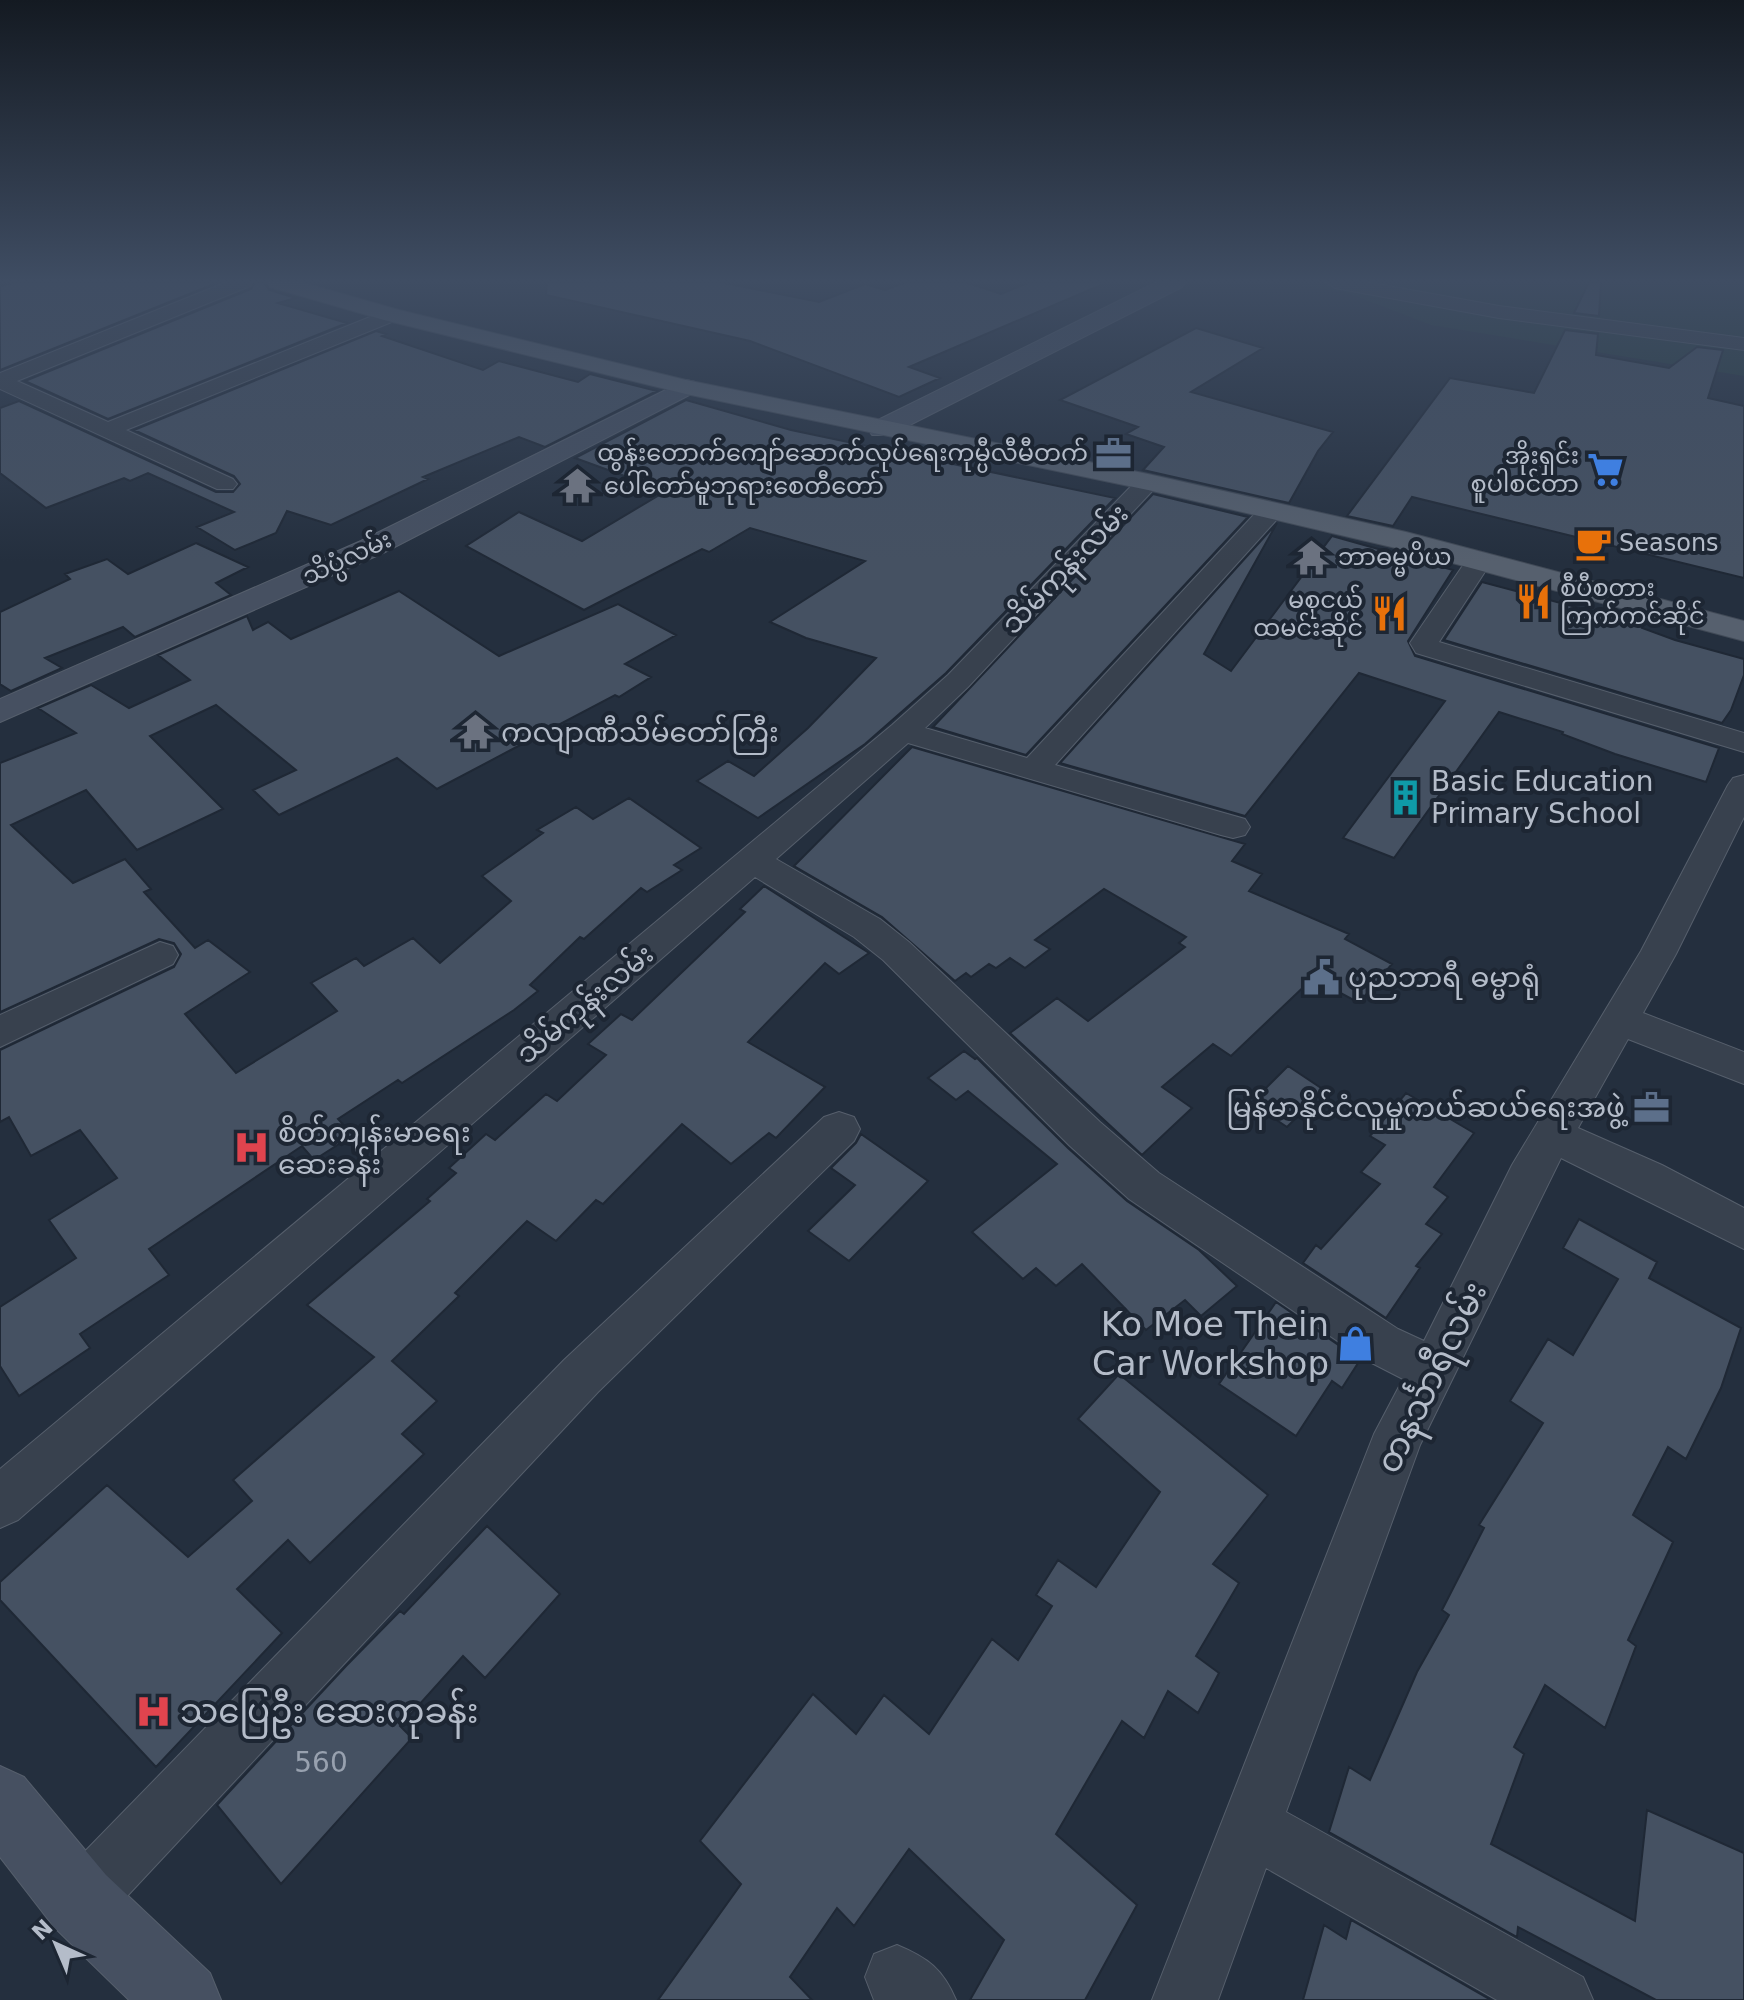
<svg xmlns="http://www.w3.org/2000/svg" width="1744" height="2000" font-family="'DejaVu Sans','Noto Sans Myanmar',sans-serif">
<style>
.green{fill:#263c3f}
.building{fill:#455162;stroke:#1f2835;stroke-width:2}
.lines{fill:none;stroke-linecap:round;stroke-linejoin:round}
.street-casing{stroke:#565f6c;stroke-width:2}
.secondary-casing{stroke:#565f6c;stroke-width:2}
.primary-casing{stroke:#414a57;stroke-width:2}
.street{fill:#38414e;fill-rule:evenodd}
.secondary{fill:#465061;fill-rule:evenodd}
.primary{fill:#56606e;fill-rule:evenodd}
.labels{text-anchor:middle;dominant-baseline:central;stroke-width:8;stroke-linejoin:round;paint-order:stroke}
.far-poi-label{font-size:24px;fill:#b4bcc9;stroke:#1d2633;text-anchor:start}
.far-street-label{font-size:24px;fill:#b4bcc9;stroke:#1d2633}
.street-label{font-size:28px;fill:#b4bcc9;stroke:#1d2633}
.poi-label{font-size:28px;fill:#b4bcc9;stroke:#1d2633;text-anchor:start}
.near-number-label{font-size:28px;fill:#98a1af}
.near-poi-label{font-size:34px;fill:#b4bcc9;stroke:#1d2633;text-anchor:end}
.near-street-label{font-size:34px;fill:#b4bcc9;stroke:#1d2633}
</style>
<rect width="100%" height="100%" fill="#242f3e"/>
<!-- green -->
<path class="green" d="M1277 282H1744V376L1431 325 1348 293Z"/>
<!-- building -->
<path class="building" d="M16 282H219L0 370V286Z
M255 282H264L269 290 296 298 278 303 347 323 108 419 25 381 251 289Z
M547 282H720L819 302 865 284 885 290 906 282H965L1001 294 1030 282H1108L909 367 940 378 899 397 750 341 546 295Z
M1589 282H1601L1599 316 1574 313Z
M1196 328 1263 348 1191 392 1333 432 1318 451 1289 503 1143 470 1164 447 1126 434 1138 427 1060 400Z
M1565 330 1598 334 1596 355 1669 368 1697 347 1723 350 1708 398 1744 406V578L1412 497 1393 526 1347 516 1450 378 1534 393Z
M376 331 386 334 382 336 483 370 499 361 578 382 590 374 657 391 545 447 519 437 423 477 428 479 331 525 287 511 276 533 235 550 197 527 234 512 148 473 130 481 124 478 46 508 0 473V408L19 401 216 492H233L240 484 234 476 134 430Z
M686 400 791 430 1115 498 946 673 865 744 758 818 697 781 728 761 754 776 808 728 876 658 806 638 770 622 865 561 750 528 709 552 702 549 584 610 466 546 519 512 582 541 666 491 575 458Z
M1153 494 1248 517 1026 755 933 727Z
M1277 523 1204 654 1231 671 1332 536 1453 570 1408 641 1415 656 1719 748 1706 782 1615 754 1562 734 1563 732 1499 712 1394 858 1343 838 1445 701 1359 673 1245 816 1060 763Z
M196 543 248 567 216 583 231 595 135 637 123 627 45 658 62 668 11 691 0 684V612L70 579 65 574 107 559 128 574Z
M1482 582 1643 625 1642 628 1675 640 1744 659V675L1731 710 1722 723 1444 640Z
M399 591 499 656 618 604 676 635 625 664 651 677 619 697 615 695 437 789 397 758 279 815 253 790 296 770 216 705 150 736 223 809 137 850 86 790 11 825 73 883 125 859 151 889 144 892 195 948 208 940 250 972 185 1014 236 1073 337 1011 311 983 356 958 364 966 413 938 440 963 511 901 482 876 543 833 537 830 576 807 593 819 629 798 701 848 674 865 682 870 647 892 641 888 584 939 580 937 530 985 538 991 514 1010 402 1083 398 1080 338 1119 353 1135 314 1160 302 1146 149 1249 169 1275 80 1334 90 1348 19 1396 0 1366V1307L76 1258 49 1220 117 1178 80 1130 31 1156 9 1117 0 1122V1050L174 967 181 954 174 943 159 939 0 1012V763L76 733 38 708 91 685 129 708 190 680 158 655 247 616 253 630 268 622 291 639Z
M912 747 1245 844 1232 861 1262 874 1249 891 1349 934 1345 939 1392 964 1359 1003 1313 978 1231 1056 1213 1044 1162 1087 1192 1108 1142 1155 1010 1033 1057 998 1088 1021 1185 947 1179 943 1186 937 1104 889 1035 940 1050 949 1025 968 1010 958 996 968 989 964 971 977 966 973 955 981 882 917 794 866Z
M764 886 869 953 839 974 825 963 748 1042 825 1087 776 1138 769 1133 731 1164 682 1124 603 1204 596 1200 556 1241 527 1221 455 1293 459 1296 392 1361 437 1401 402 1434 424 1454 310 1563 288 1540 237 1589 282 1633 156 1767 0 1600V1582L107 1485 188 1557 252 1501 233 1480 374 1357 307 1305 430 1201 427 1199 456 1173 449 1168 486 1134 495 1140 546 1094 557 1101 606 1055 588 1044 621 1014 632 1020 745 912 740 909Z
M964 1051 975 1059 977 1058 1068 1148 1127 1201 1199 1250 1237 1286 1201 1316 1185 1300 1146 1330 1082 1264 1056 1286 1036 1268 1023 1279 972 1232 1057 1164 968 1091 956 1100 928 1078Z
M1288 1066 1324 1090 1287 1127 1251 1103Z
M1406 1093 1474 1133 1434 1187 1448 1197 1426 1224 1442 1234 1416 1266 1420 1268 1386 1318 1303 1263 1316 1245 1321 1249 1380 1184 1361 1172 1385 1145 1370 1136Z
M861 1134 928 1181 849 1261 808 1231 855 1185 831 1168 856 1143Z
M1579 1219 1657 1262 1649 1278 1741 1328 1721 1388 1686 1459 1668 1447 1633 1515 1673 1542 1628 1640 1636 1646 1605 1728 1545 1685 1514 1747 1524 1754 1491 1844 1635 1921 1647 1810 1744 1853V2000H1656L1518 1927 1517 1937 1329 1832 1349 1767 1370 1780 1417 1672 1449 1615 1442 1610 1484 1528 1479 1525 1543 1423 1510 1401 1548 1339 1573 1355 1618 1279 1563 1248Z
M1276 1302 1360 1360 1342 1388 1332 1381 1296 1436 1219 1384Z
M1119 1374 1268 1495 1213 1564 1239 1583 1196 1656 1219 1673 1198 1713 1168 1691 1144 1738 1122 1721 1056 1834 1137 1905 1085 2000H970L1004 1940 909 1849 854 1926 837 1908 790 1977 812 2000H658L741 1884 700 1841 813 1694 856 1734 884 1695 929 1734 992 1639 1018 1660 1052 1606 1036 1595 1058 1560 1096 1587 1160 1492 1078 1419Z
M487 1526 560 1594 485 1678 463 1656 400 1726 412 1738 281 1884 217 1805 346 1666 400 1611 404 1614Z
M1351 1920 1491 2000H1303L1324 1925 1346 1939Z"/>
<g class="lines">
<defs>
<path id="street" d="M227 282H252L250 286 17 381 108 422 385 311H399L402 315 399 319 126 430 233 479 237 484 233 489H217L0 389V373Z
M1326 282H1366L1499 306 1744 338V350L1499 318 1335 288Z
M1148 475 1156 477 1160 482 1156 487 968 687 925 728 1027 758 1262 506H1280L1283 511 1280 516 1055 765 1245 819 1250 827 1245 835 1233 838 1221 835 908 743 776 859 880 919 909 942 1100 1122 1159 1173 1398 1329 1424 1341 1512 1165 1641 951 1728 785 1733 778 1744 775V817L1676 954 1643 1013 1744 1052V1084L1628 1039 1578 1128 1662 1165 1744 1208V1249L1561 1158 1420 1445 1286 1812 1583 1977 1593 2000H1497L1266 1868 1218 2000H1152L1374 1434 1403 1379 1364 1359 1129 1199 1070 1146 883 960 854 937 755 877 18 1520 0 1528V1469L892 725 948 675 1140 477Z
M1479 553 1488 555 1492 561 1439 642 1744 733V752L1416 653 1410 643 1470 555Z
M160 942 173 946 178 955 173 964 0 1047V1015Z
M839 1112 854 1117 860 1129 854 1141 598 1392 102 1923 80 1932 58 1923 49 1901 58 1879 564 1360 824 1117Z
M897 1945C928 1958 943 1969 956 2000H874L865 1977 874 1954Z"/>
<path id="secondary" d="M1157 282H1185L1182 287 890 435H872L868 429 872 423Z
M686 380 695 382 698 387 695 392 383 553 0 722V699L361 541Z
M0 1766 24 1777 106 1875 210 1973 221 2000H129L54 1927 0 1857Z"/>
<path id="primary" d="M267 282H301L399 310 686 380 1148 474 1406 532 1744 621V641L1400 549 1148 490 686 394 384 320 270 287Z"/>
</defs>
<!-- street casing -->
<use href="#street" class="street-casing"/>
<!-- secondary casing -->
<use href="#secondary" class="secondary-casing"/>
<!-- primary casing -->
<use href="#primary" class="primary-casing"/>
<!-- street -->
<use href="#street" class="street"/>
<!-- secondary -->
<use href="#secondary" class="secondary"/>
<!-- primary -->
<use href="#primary" class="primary"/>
</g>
<!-- sky -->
<linearGradient id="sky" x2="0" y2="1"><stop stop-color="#141a22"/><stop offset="0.5" stop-color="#3f4d63"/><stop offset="1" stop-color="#3f4d63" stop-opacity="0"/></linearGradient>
<rect width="1744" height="562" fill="url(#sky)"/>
<!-- icons -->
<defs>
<symbol id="office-bare" viewBox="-9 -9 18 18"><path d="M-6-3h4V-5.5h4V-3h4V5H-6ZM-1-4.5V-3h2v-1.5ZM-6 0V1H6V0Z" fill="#5c6f8a" stroke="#1d2633" stroke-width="2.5" paint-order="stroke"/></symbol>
<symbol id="supermarket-bare" viewBox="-9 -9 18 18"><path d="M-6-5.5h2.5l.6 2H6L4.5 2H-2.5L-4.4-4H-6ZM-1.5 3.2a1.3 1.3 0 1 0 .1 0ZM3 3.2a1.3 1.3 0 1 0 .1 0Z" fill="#3f7fe0" stroke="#1d2633" stroke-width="2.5" paint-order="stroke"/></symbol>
<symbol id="temple-bare" viewBox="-9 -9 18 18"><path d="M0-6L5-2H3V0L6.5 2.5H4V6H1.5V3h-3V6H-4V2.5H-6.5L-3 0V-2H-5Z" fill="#6b7280" stroke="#1d2633" stroke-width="2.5" paint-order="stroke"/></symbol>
<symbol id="cafe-bare" viewBox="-9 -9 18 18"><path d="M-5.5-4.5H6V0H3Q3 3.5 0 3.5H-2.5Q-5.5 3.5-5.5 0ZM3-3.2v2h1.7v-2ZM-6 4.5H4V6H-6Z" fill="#e8710a" stroke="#1d2633" stroke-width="2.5" paint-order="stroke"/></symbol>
<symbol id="restaurant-bare" viewBox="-9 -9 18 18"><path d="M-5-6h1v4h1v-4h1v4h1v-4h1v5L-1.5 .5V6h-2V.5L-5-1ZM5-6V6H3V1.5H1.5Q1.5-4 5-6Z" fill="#e8710a" stroke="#1d2633" stroke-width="2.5" paint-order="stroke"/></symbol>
<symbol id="building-bare" viewBox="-9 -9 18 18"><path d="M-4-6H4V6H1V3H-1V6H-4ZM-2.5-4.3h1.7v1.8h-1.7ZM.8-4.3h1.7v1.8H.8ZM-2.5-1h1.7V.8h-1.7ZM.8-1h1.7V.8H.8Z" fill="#0f9aa8" stroke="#1d2633" stroke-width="2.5" paint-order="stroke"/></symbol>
<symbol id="civic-bare" viewBox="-9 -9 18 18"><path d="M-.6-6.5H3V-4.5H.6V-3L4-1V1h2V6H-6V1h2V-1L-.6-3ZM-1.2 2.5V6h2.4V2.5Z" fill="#5c6f8a" stroke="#1d2633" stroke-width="2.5" paint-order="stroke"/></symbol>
<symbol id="hospital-bare" viewBox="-9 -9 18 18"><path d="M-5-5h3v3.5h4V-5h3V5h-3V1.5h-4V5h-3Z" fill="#e0444e" stroke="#1d2633" stroke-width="2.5" paint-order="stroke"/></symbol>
<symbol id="shop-bare" viewBox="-9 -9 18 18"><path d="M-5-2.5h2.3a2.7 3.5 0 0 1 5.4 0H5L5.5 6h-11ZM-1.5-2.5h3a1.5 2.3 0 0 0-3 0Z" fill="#3f7fe0" stroke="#1d2633" stroke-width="2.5" paint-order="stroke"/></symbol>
</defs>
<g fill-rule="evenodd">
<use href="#office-bare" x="1088" y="428" width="51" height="51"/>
<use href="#supermarket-bare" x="1580" y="444" width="51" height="51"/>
<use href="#temple-bare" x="552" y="460" width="51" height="51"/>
<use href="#cafe-bare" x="1568" y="518" width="51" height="51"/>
<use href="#temple-bare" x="1286" y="532" width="51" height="51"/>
<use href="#restaurant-bare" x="1508" y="576" width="51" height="51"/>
<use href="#restaurant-bare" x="1364" y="588" width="51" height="51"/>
<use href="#temple-bare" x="450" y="706" width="51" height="51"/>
<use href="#building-bare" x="1380" y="772" width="51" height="51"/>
<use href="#civic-bare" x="1296" y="952" width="51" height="51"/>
<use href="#office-bare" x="1626" y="1082" width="51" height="51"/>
<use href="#hospital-bare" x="226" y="1122" width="51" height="51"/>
<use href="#shop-bare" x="1330" y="1318" width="51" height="51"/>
<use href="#hospital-bare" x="128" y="1686" width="51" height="51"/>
</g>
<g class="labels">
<!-- far-poi labels -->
<g class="far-poi-label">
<text x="1088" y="453" text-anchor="end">ထွန်းတောက်ကျော်ဆောက်လုပ်ရေးကုမ္ပီလီမီတက်</text>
<text x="1579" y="456" text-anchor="end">အိုးရှင်း<tspan x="1579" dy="28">စူပါစင်တာ</tspan></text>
<text x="604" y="486">ပေါ်တော်မူဘုရားစေတီတော်</text>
<text x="1619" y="543">Seasons</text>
<text x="1338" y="557">ဘာဓမ္မပိယ</text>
<text x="1560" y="588">စီပီစတား<tspan x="1560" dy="28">ကြက်ကင်ဆိုင်</tspan></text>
<text x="1363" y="600" text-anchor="end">မစုငယ်<tspan x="1363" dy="28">ထမင်းဆိုင်</tspan></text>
</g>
<!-- far-street labels -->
<g class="far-street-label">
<text transform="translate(347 558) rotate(-25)">သိပ္ပံလမ်း</text>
</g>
<!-- street labels -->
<g class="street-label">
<text transform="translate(1065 569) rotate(-46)">သိမ်ကုန်းလမ်း</text>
<text transform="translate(585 1004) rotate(-40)">သိမ်ကုန်းလမ်း</text>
</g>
<!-- poi labels -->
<g class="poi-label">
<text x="501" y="732">ကလျာဏီသိမ်တော်ကြီး</text>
<text x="1431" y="781">Basic Education<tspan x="1431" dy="32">Primary School</tspan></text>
<text x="1348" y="977">ပုညဘာရီ ဓမ္မာရုံ</text>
<text x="1625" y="1107" text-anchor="end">မြန်မာနိုင်ငံလူမှုကယ်ဆယ်ရေးအဖွဲ့</text>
<text x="278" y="1132">စိတ်ကျန်းမာရေး<tspan x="278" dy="32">ဆေးခန်း</tspan></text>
</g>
<!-- near-number labels -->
<g class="near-number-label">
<text x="321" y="1762">560</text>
</g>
<!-- near-poi labels -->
<g class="near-poi-label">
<text x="1329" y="1324">Ko Moe Thein<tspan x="1329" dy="39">Car Workshop</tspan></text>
<text x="180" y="1711" text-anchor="start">သပြေဦး ဆေးကုခန်း</text>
</g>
<!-- near-street labels -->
<g class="near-street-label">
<text transform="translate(1431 1377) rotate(-64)">တနင်္သာရီလမ်း</text>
</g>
</g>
<!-- north arrow -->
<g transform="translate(56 1944) rotate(316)" stroke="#1d2633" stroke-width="6" paint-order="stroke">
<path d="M0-6L14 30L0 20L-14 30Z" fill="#b4bcc9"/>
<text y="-12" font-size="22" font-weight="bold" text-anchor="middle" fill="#b4bcc9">N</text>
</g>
</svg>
